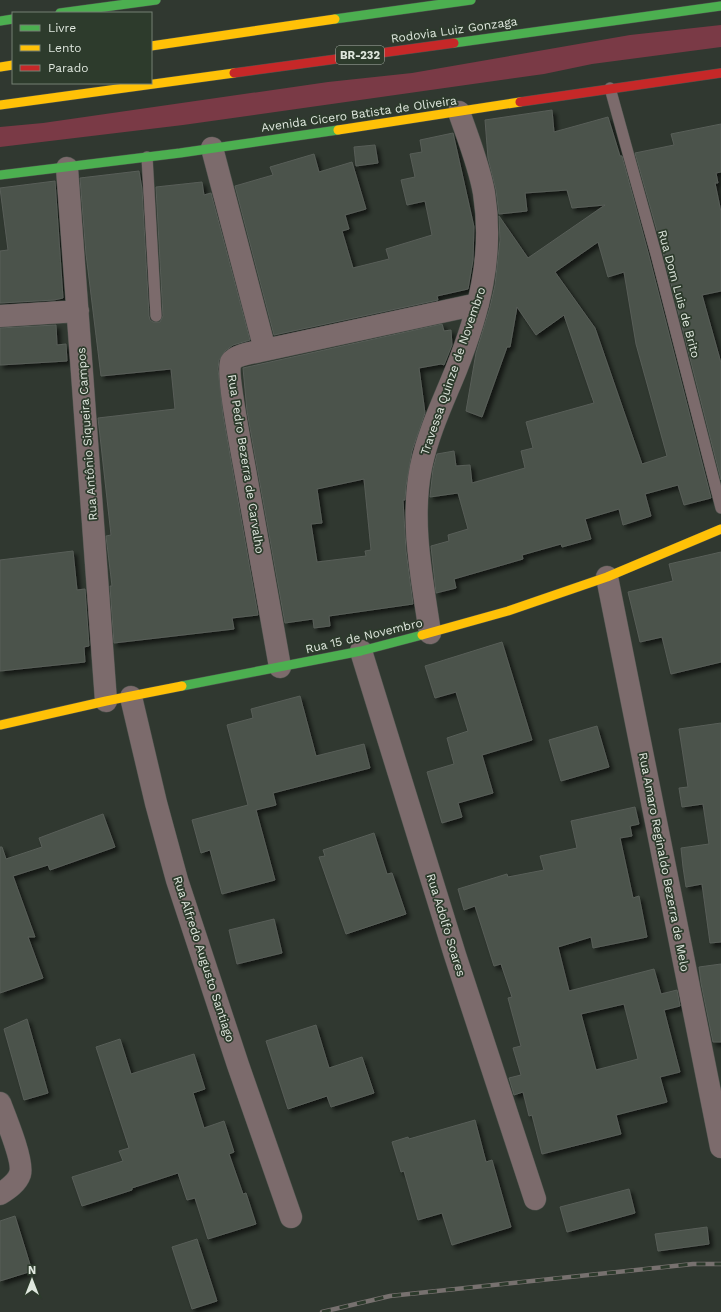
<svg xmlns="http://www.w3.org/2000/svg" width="721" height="1312" font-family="'Work Sans',sans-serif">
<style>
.green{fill:#7a3a46}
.building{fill:#4b524b;stroke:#585e58;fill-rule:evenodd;filter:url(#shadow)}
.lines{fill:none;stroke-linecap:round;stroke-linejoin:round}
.lane-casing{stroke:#4d534d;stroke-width:12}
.street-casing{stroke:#4d534d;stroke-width:23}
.fast-casing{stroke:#4d534d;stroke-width:10}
.slow-casing{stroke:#4d534d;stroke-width:10}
.jam-casing{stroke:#4d534d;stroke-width:10}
.lane{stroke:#7c6b6c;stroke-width:11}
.street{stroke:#7c6b6c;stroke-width:22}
.fast{stroke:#4caf50;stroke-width:9}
.slow{stroke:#ffc107;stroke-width:9}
.jam{stroke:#c62828;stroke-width:9}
.rail-casing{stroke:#77716f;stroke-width:4.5}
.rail{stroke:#2d3b2c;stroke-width:3;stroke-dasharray:9;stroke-linecap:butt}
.labels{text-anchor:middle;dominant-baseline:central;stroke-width:3.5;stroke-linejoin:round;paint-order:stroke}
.shield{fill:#2d3b2c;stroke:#aab3a9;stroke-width:1}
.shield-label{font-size:11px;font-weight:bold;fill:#dfe7de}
.street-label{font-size:12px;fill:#dfe7de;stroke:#2d3b2c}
</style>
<defs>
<filter id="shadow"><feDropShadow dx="3.5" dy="3.5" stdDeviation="2" flood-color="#0009"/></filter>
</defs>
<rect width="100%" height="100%" fill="#303830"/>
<!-- green -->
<path class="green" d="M721 25V47L592 64 544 74 183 125 0 147V127L43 123 328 82 412 73 630 35Z"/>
<!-- building -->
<path class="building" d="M552 110 554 132 608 117 620 156H622L649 256 711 498 684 505 678 485 645 494 651 516 623 525 619 509 585 519 591 539 562 547 561 544 522 555 523 559 454 579 456 588 436 593 431 546 449 541 448 535 468 529 458 493 430 497 433 469 437 454 454 451 456 466 470 465 472 483 525 468 521 451 533 448 526 422 594 403 564 315 536 335 517 307 510 347H507L482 417 466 411 476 353 490 307 495 285 500 240 499 216 528 258 605 205 572 208 567 190 525 193 527 211 499 214 496 190 488 158 485 120ZM598 242 608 277 624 272 636 344 667 456 642 464 595 328 555 272Z
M721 124V172L716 173 718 183H715L721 212V291L702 295 721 363V480L663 252 635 153 674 145 671 134Z
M453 133 474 227 473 260 468 289 437 296 438 300 274 335 235 186 273 175 270 167 314 154 319 172 352 162 366 209 345 215 349 229 342 231 353 268 389 259 386 249 432 235 425 201 407 205 401 180 415 177 410 154 422 152 420 140Z
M375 145 378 163 356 166 354 147Z
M139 171 142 189 149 316 150 320 153 322H160L163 316 156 187 202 182 204 195 211 193 250 340 233 345 225 351 219 360 218 369 223 415 258 615 232 618 234 629 114 643 110 586H112L106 536 111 535 98 418 175 409 171 369 101 376 86 254 80 178Z
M55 181 63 298 54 300 0 303V251L8 250 0 188Z
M442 324 444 331 451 330 452 345 444 365 441 364 419 368 425 413 412 451 406 486 405 500H403L406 551 413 604 329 616 330 626 314 628 313 619 285 623 247 411 243 368ZM364 479 371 550 365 551 366 556 317 562 311 524 322 523 317 489Z
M56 325 57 345 66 344 67 361 0 365V328Z
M73 551 77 590 85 589 89 646 84 647 85 662 0 671V560Z
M721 552V662L671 674 662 637 640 642 628 592 673 581 669 564Z
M502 642 532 740 482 755 493 793 458 803 462 817 442 823 427 772 454 764 447 738 468 731 456 692 435 698 425 666Z
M300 696 316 756 364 744 370 768 273 793 276 805 256 810 275 880 222 894 210 850 201 853 192 820 248 805 227 725 253 718 251 709Z
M721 723V942L710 943 702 884 686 887 683 867 681 848 709 844 703 804 682 807 679 788 688 787 679 729Z
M597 726 609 767 561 781 549 740Z
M635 807 639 824 630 826 632 836 620 838 633 898 639 896 647 937 593 948 591 937 558 947 569 991 654 969 661 994 677 990 680 1006 664 1010 680 1072 660 1077 667 1102 616 1115 621 1134 542 1154 532 1115 529 1116 523 1092 514 1095 509 1078 521 1075 513 1048 521 1046 508 998 512 997 501 964 494 966 475 906 464 910 458 889 507 874 508 877 544 870 540 856 577 848 571 821ZM624 1004 638 1059 596 1070 581 1014Z
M103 814 115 847 50 870 48 865 13 876 35 937H28L43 978 0 993V847H2L6 859 42 847 39 838Z
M374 833 387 874 392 873 406 914 346 934 319 857 325 856 323 850Z
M274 919 282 953 237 964 229 930Z
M721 964V1042H713L701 983 699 967Z
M27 1019 48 1093 24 1100 4 1029Z
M316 1025 329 1068 362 1057 374 1093 331 1107 327 1096 288 1109 266 1041Z
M120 1039 131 1074 194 1054 205 1089 193 1093 204 1128 224 1121 234 1152 229 1154 243 1194 246 1193 256 1224 208 1239 195 1198 187 1200 178 1173 132 1188V1190L82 1206 72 1177 123 1161 119 1151 129 1148 96 1047Z
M475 1120 486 1162 492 1160 511 1227 452 1245 442 1213 418 1220 404 1171 401 1172 392 1142 408 1137 409 1139Z
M629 1189 635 1213 567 1232 560 1207Z
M15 1216 32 1271 0 1281V1221Z
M707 1227 709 1244 658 1251 655 1234Z
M197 1239 217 1301 192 1309 172 1247Z"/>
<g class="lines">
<defs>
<path id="lane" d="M610 88 656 254 721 508
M147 157 156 316"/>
<path id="street" d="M212 148 265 350C257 352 236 354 231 362 226 372 242 453 245 470 257 536 268 601 280 667
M67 168 106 701
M0 316 78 311
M265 350 478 304
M607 577 721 1147
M430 633C422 578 410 522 421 467 428 433 443 402 456 370 479 312 494 256 484 193 479 165 468 138 459 112
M361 651 455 955 535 1199
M131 697 156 803 177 880 238 1065 291 1217
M0 1103C5 1116 24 1162 20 1174 17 1183 8 1189 0 1194"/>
<path id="fast" d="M60 13 156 0
M335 19 471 0
M0 21 13 19
M454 43 721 6
M0 175 180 153 338 130
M182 686 361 651 422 635"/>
<path id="slow" d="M151 46 335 19
M0 67 13 65
M0 105 234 73
M338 130 520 102
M422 635 508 611 607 577 721 529
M0 725 106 701 182 686"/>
<path id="jam" d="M234 73 454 43
M520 102 721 73"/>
</defs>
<!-- lane casing -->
<use href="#lane" class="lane-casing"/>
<!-- street casing -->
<use href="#street" class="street-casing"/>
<!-- fast casing -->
<use href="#fast" class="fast-casing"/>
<!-- slow casing -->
<use href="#slow" class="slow-casing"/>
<!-- jam casing -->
<use href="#jam" class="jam-casing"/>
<!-- lane -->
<use href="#lane" class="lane"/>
<!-- street -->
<use href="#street" class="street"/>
<!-- fast -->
<use href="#fast" class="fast"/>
<!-- slow -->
<use href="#slow" class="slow"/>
<!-- jam -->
<use href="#jam" class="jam"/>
<defs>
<path id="rail" d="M322 1312 390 1296 693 1264H721"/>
</defs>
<!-- rail casing -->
<use href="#rail" class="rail-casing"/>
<!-- rail -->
<use href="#rail" class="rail"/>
</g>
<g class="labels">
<!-- shield labels -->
<rect class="shield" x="336" y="46" width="48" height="18" rx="3"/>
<g class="shield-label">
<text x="360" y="55">BR-232</text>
</g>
<!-- street labels -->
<g class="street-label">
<text transform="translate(454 30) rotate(-8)">Rodovia Luiz Gonzaga</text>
<text transform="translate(359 114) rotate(-8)">Avenida Cicero Batista de Oliveira</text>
<text transform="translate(679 294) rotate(75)">Rua Dom Luis de Brito</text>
<text transform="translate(453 371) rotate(-71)">Travessa Quinze de Novembro</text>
<text transform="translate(87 434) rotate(-94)">Rua Antônio Siqueira Campos</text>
<text transform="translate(246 464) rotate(81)">Rua Pedro Bezerra de Carvalho</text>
<text transform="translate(364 636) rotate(-13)">Rua 15 de Novembro</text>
<text transform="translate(664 862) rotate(79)">Rua Amaro Reginaldo Bezerra de Melo</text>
<text transform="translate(446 925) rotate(73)">Rua Adolfo Soares</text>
<text transform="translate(204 959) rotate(72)">Rua Alfredo Augusto Santiago</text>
</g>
</g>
<!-- legend -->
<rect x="12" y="12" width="140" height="72" fill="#2d3b2c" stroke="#748073"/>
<rect x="20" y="25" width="20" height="6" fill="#4caf50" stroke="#748073"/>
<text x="48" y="32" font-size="12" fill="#dfe7de">Livre</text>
<rect x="20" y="45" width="20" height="6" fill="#ffc107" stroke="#748073"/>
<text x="48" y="52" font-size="12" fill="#dfe7de">Lento</text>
<rect x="20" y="65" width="20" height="6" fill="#c62828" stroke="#748073"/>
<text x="48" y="72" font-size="12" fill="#dfe7de">Parado</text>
<!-- north arrow -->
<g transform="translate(32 1280)" stroke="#2d3b2c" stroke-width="3" paint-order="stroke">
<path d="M0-3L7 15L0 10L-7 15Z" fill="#dfe7de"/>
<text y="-6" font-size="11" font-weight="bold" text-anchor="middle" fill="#dfe7de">N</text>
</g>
</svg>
